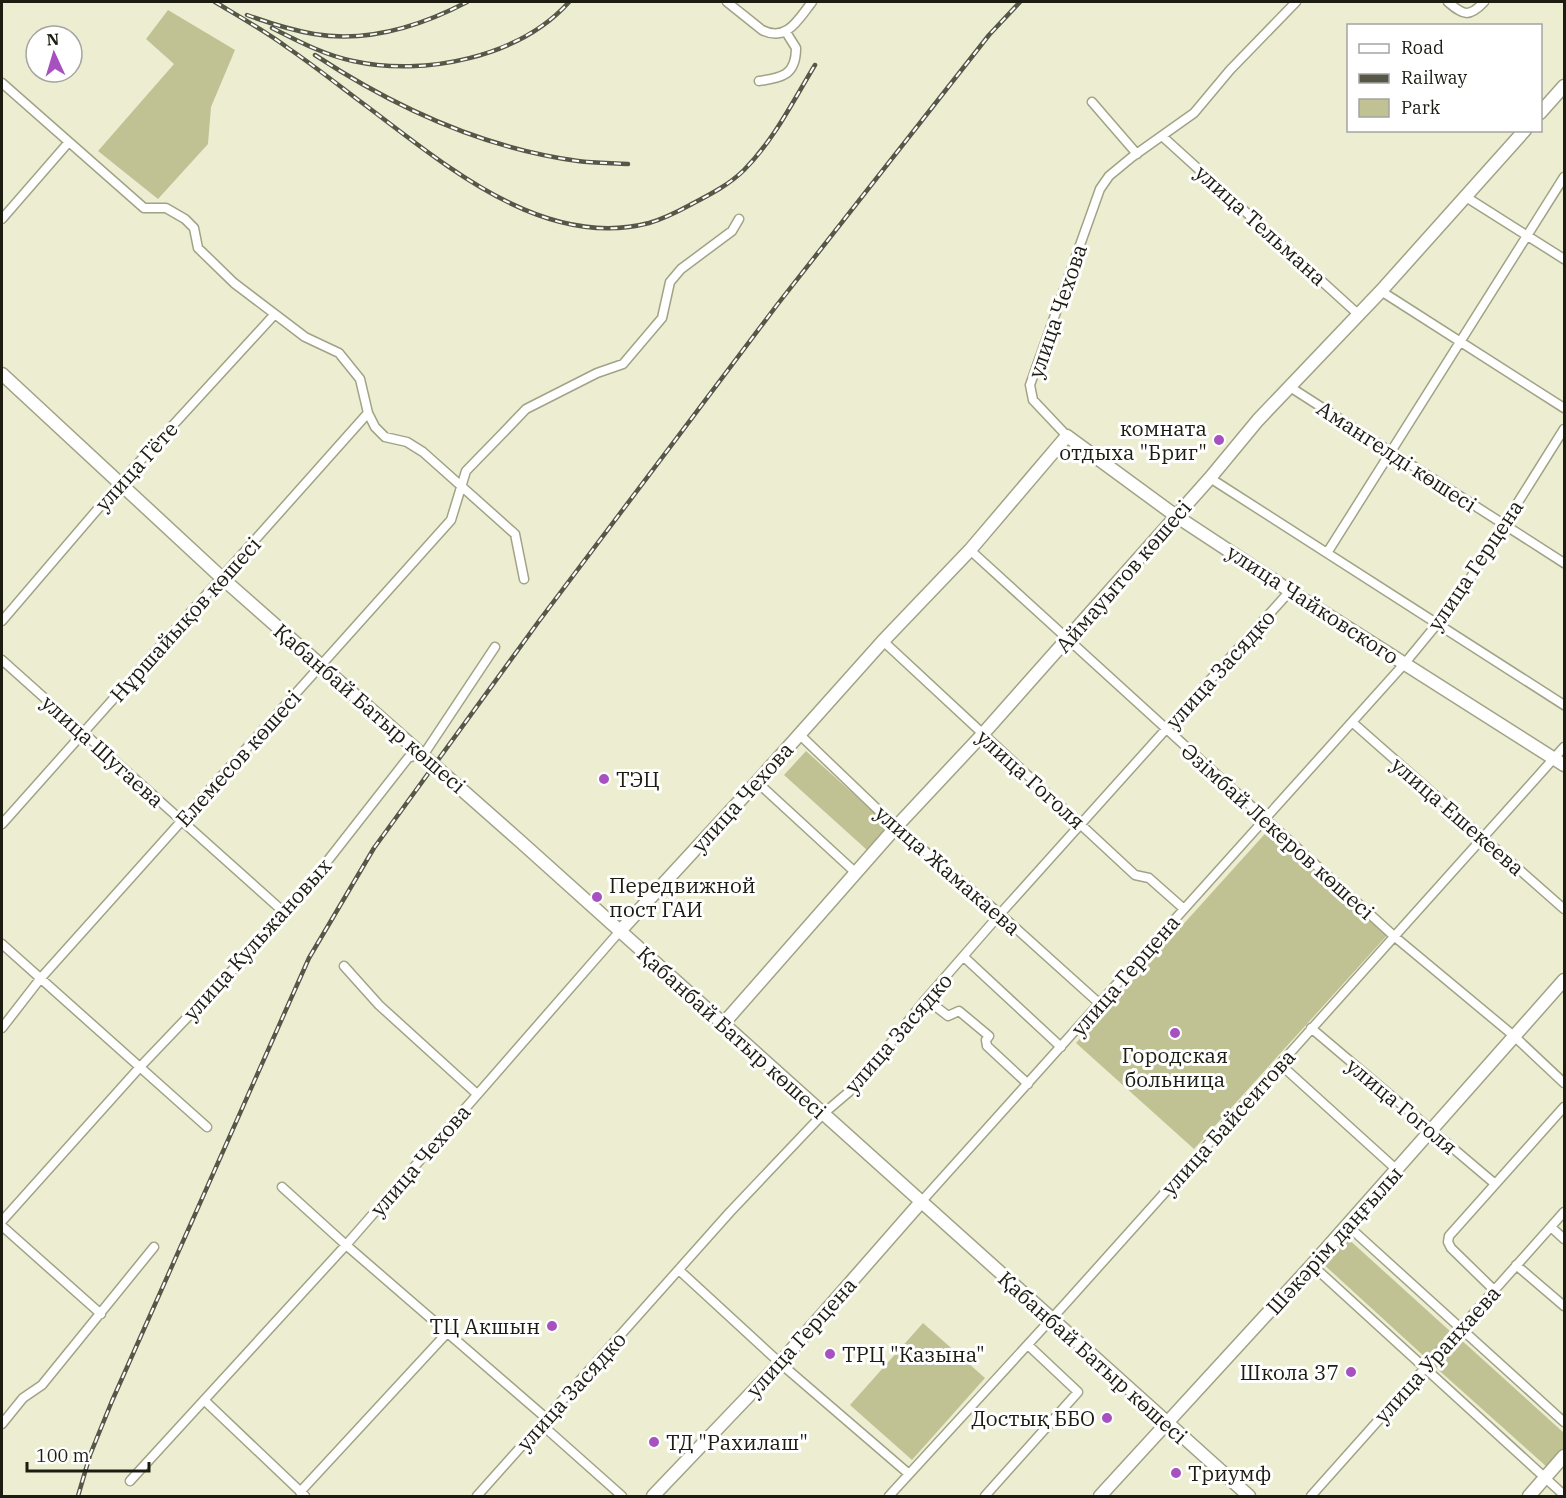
<svg xmlns="http://www.w3.org/2000/svg" width="1566" height="1498" font-family="'IBM Plex Serif',serif">
<style>
.green{fill:#c1c293}
.lines{fill:none;stroke-linecap:round;stroke-linejoin:round}
.street-casing{stroke:#a1a286;stroke-width:11}
.secondary-casing{stroke:#a1a286;stroke-width:15}
.primary-casing{stroke:#a1a286;stroke-width:15}
.street{stroke:#fff;stroke-width:8}
.secondary{stroke:#fff;stroke-width:12}
.primary{stroke:#fff;stroke-width:12}
.rail-casing{stroke:#565747;stroke-width:4.5}
.rail{stroke:#fff;stroke-width:2;stroke-dasharray:7;stroke-linecap:butt}
.poi-dot{fill:#a651bf;stroke:#fff;stroke-width:2}
.labels{text-anchor:middle;dominant-baseline:central;stroke-width:6;stroke-linejoin:round;paint-order:stroke}
.street-label{font-size:21px;fill:#1c1c11;stroke:#fff}
.poi-label{font-size:21px;fill:#1c1c11;stroke:#fff;text-anchor:start}
</style>
<rect width="100%" height="100%" fill="#edeed1"/>
<!-- green -->
<path class="green" d="M168 10 235 50 211 107 208 144 158 199 98 151 174 64 146 39Z
M806 751 889 826 867 850 784 775Z
M1272 826 1390 932 1194 1149 1076 1043Z
M1345 1236 1451 1332 1427 1359 1321 1262Z
M923 1323 985 1378 912 1460 850 1405Z
M1458 1337 1564 1433V1449L1548 1468 1433 1365Z"/>
<g class="lines">
<defs>
<path id="street" d="M727 2 762 30C787 43 799 18 812 2
M1448 2C1463 15 1469 18 1484 2
M759 81C782 78 796 75 796 48L786 32
M2 83 144 208H166L185 219 194 228 198 248 234 283 305 337 339 353 360 379 368 413 375 427 385 437 407 442 423 452 515 534 524 579
M1092 102 1137 154
M1162 136 1359 315
M1466 197 1564 259
M2 219 68 143
M1381 291 1564 408
M1290 387 1564 563
M1067 436 1033 400 1030 385 1100 189 1109 176 1132 157 1194 113 1230 70 1296 2
M1210 478 1564 705
M970 550 1395 937 1514 1036 1564 1083
M1327 553 1564 177
M2 621 120 483 274 315
M883 641 1135 875 1149 878 1184 909
M2 660 286 914
M1352 722 1564 909
M799 734 896 827 1000 914 1100 1004
M757 782 856 873
M2 824 368 413
M2 944 207 1127
M964 957 1061 1047
M344 966 379 1005 477 1094
M926 999 948 1016 959 1011 989 1036 986 1040 987 1046 1028 1084
M2 1028 40 979 451 520 466 471 503 433 526 409 597 373 623 364 662 318 670 282 681 269 732 231 739 219
M1311 1028 1494 1183
M1280 1064 1397 1170
M282 1187 346 1245 546 1418
M921 1202 1405 663 1456 601 1564 429
M2 1221 140 1067 286 914 408 758 426 751 495 647
M2 1226 101 1314
M1348 1226 1564 1422
M1551 1227 1564 1239
M1312 1265 1564 1495
M1516 1265 1564 1306
M680 1271 780 1363 909 1474
M1494 1290 1451 1248 1448 1242 1449 1236 1564 1107
M204 1400 305 1496
M2 1424 23 1398 42 1385 154 1247
M541 1424 622 1496
M130 1481 346 1245 620 931
M300 1492 447 1333
M477 1496 730 1212 823 1114 857 1085 926 999 1000 914 1290 591
M889 1496 1065 1304 1564 747
M985 1496 1078 1392 1028 1345
M1311 1496 1564 1212"/>
<path id="secondary" d="M1540 113 1564 86
M2 374 222 578 521 842 1249 1496
M620 931 757 782 883 641 970 550 1067 436 1176 516 1290 591 1564 765
M723 1024 896 827 982 735 1068 638 1210 478 1258 420 1381 291 1525 130
M653 1496 780 1363 921 1202
M1529 1496 1564 1456"/>
<path id="primary" d="M1100 1496 1310 1267 1564 980"/>
</defs>
<!-- street casing -->
<use href="#street" class="street-casing"/>
<!-- secondary casing -->
<use href="#secondary" class="secondary-casing"/>
<!-- primary casing -->
<use href="#primary" class="primary-casing"/>
<!-- street -->
<use href="#street" class="street"/>
<!-- secondary -->
<use href="#secondary" class="secondary"/>
<!-- primary -->
<use href="#primary" class="primary"/>
<defs>
<path id="rail" d="M215 2C240 17 265 31 288 48 313 65 337 84 361 102 441 161 541 251 649 223 663 219 677 212 690 205 709 195 729 185 744 170 774 140 793 101 815 65
M247 15C269 23 291 30 314 34 367 43 421 26 467 2
M272 28C298 41 324 55 353 61 424 77 520 57 569 2
M315 55C394 107 482 148 578 161 594 163 611 163 628 164
M78 1496 90 1455 112 1401 309 958 374 848 539 621 777 305 989 35 1020 2"/>
</defs>
<!-- rail casing -->
<use href="#rail" class="rail-casing"/>
<!-- rail -->
<use href="#rail" class="rail"/>
</g>
<!-- markers -->
<g class="poi-dot">
<circle cx="1219" cy="440" r="6"/>
<circle cx="604" cy="779" r="6"/>
<circle cx="597" cy="897" r="6"/>
<circle cx="1175" cy="1033" r="6"/>
<circle cx="552" cy="1326" r="6"/>
<circle cx="830" cy="1354" r="6"/>
<circle cx="1351" cy="1372" r="6"/>
<circle cx="1107" cy="1418" r="6"/>
<circle cx="654" cy="1442" r="6"/>
<circle cx="1176" cy="1473" r="6"/>
</g>
<g class="labels">
<!-- street labels -->
<g class="street-label">
<text transform="translate(1261 225) rotate(42)">улица Тельмана</text>
<text transform="translate(1057 311) rotate(-71)">улица Чехова</text>
<text transform="translate(1397 456) rotate(33)">Амангелді көшесі</text>
<text transform="translate(136 466) rotate(-48)">улица Гёте</text>
<text transform="translate(1475 565) rotate(-56)">улица Герцена</text>
<text transform="translate(1123 576) rotate(-49)">Аймауытов көшесі</text>
<text transform="translate(1313 604) rotate(33)">улица Чайковского</text>
<text transform="translate(185 619) rotate(-48)">Нұршайықов көшесі</text>
<text transform="translate(1220 669) rotate(-48)">улица Засядко</text>
<text transform="translate(370 708) rotate(41)">Қабанбай Батыр көшесі</text>
<text transform="translate(103 751) rotate(42)">улица Шугаева</text>
<text transform="translate(238 758) rotate(-48)">Елемесов көшесі</text>
<text transform="translate(1031 779) rotate(42)">улица Гоголя</text>
<text transform="translate(742 797) rotate(-48)">улица Чехова</text>
<text transform="translate(1458 816) rotate(41)">улица Ешекеева</text>
<text transform="translate(1278 831) rotate(42)">Әзімбай Лекеров көшесі</text>
<text transform="translate(948 870) rotate(41)">улица Жамакаева</text>
<text transform="translate(257 939) rotate(-48)">улица Кульжановых</text>
<text transform="translate(1125 975) rotate(-49)">улица Герцена</text>
<text transform="translate(732 1032) rotate(42)">Қабанбай Батыр көшесі</text>
<text transform="translate(898 1033) rotate(-49)">улица Засядко</text>
<text transform="translate(1402 1106) rotate(40)">улица Гоголя</text>
<text transform="translate(1228 1122) rotate(-48)">улица Байсеитова</text>
<text transform="translate(420 1160) rotate(-49)">улица Чехова</text>
<text transform="translate(1334 1240) rotate(-48)">Шәкәрім даңғылы</text>
<text transform="translate(801 1337) rotate(-48)">улица Герцена</text>
<text transform="translate(1437 1354) rotate(-48)">улица Уранхаева</text>
<text transform="translate(1093 1357) rotate(42)">Қабанбай Батыр көшесі</text>
<text transform="translate(571 1391) rotate(-48)">улица Засядко</text>
</g>
<!-- poi labels -->
<g class="poi-label">
<text x="1207" y="428" text-anchor="end">комната<tspan x="1207" dy="24">отдыха "Бриг"</tspan></text>
<text x="616" y="779">ТЭЦ</text>
<text x="609" y="885">Передвижной<tspan x="609" dy="24">пост ГАИ</tspan></text>
<text x="1175" y="1055" text-anchor="middle">Городская<tspan x="1175" dy="24">больница</tspan></text>
<text x="540" y="1326" text-anchor="end">ТЦ Акшын</text>
<text x="842" y="1354">ТРЦ "Казына"</text>
<text x="1339" y="1372" text-anchor="end">Школа 37</text>
<text x="1095" y="1418" text-anchor="end">Достық ББО</text>
<text x="666" y="1442">ТД "Рахилаш"</text>
<text x="1188" y="1473">Триумф</text>
</g>
</g>
<!-- border -->
<rect width="1566" height="1498" fill="none" stroke="#1c1c11" stroke-width="6"/>
<!-- legend -->
<rect x="1347" y="24" width="195" height="108" fill="#ffffff" stroke="#a4a4a0" stroke-width="1.5"/>
<rect x="1359" y="44" width="30" height="9" fill="#ffffff" stroke="#a4a4a0" stroke-width="1.5"/>
<text x="1401" y="54" font-size="18" fill="#1c1c11">Road</text>
<rect x="1359" y="74" width="30" height="9" fill="#565747" stroke="#a4a4a0" stroke-width="1.5"/>
<text x="1401" y="84" font-size="18" fill="#1c1c11">Railway</text>
<rect x="1359" y="99" width="30" height="18" fill="#c1c293" stroke="#a4a4a0" stroke-width="1.5"/>
<text x="1401" y="114" font-size="18" fill="#1c1c11">Park</text>
<!-- north arrow -->
<g transform="translate(54 54) rotate(356)"><circle r="28" fill="#ffffff" stroke="#a4a4a0" stroke-width="1.5"/>
<path d="M0-4.5L10 22L0 15L-10 22Z" fill="#a651bf"/>
<text y="-9" font-size="16" font-weight="bold" text-anchor="middle" fill="#1c1c11">N</text>
</g>
<!-- scale -->
<path d="M27 1462v9h122v-9" fill="none" stroke="#1c1c11" stroke-width="3"/>
<text x="36" y="1462" font-size="18" fill="#1c1c11" stroke="#ffffff" stroke-width="4.5" paint-order="stroke">100 m</text>
</svg>
